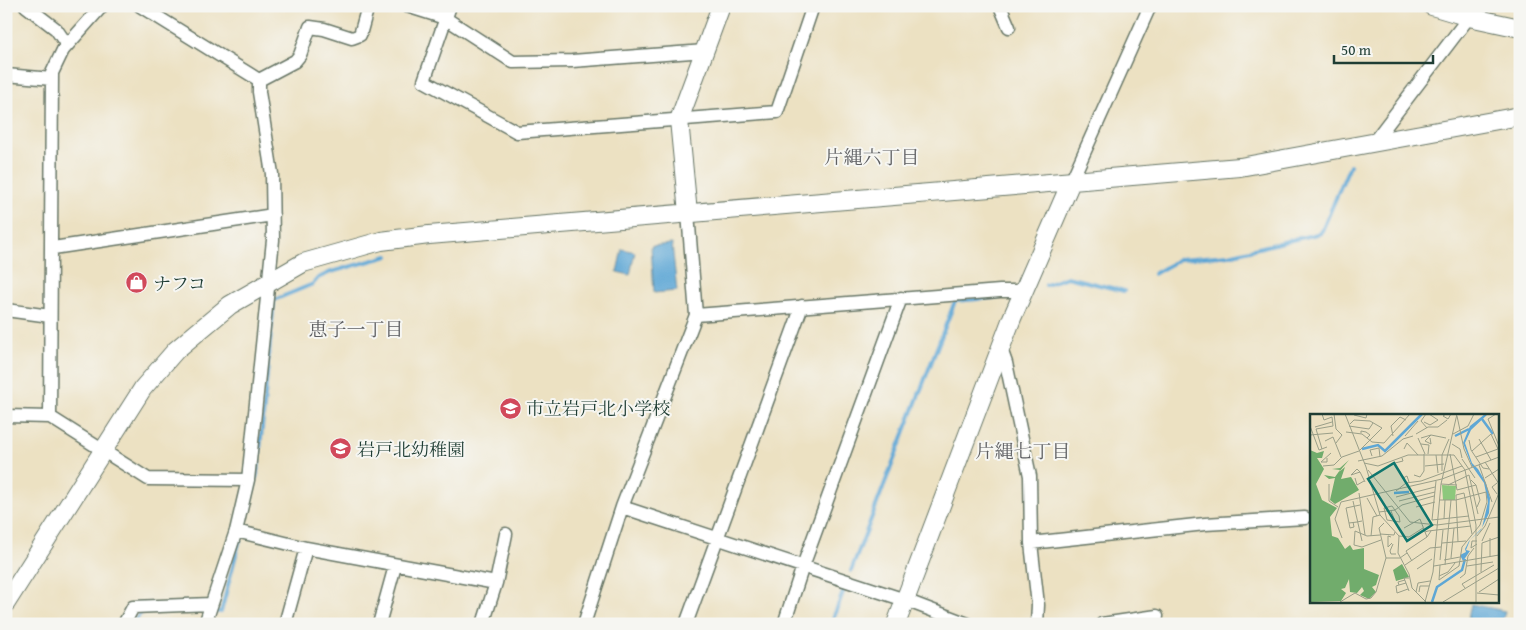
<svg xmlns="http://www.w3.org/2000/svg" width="1526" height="630" font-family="'Gentium Book Plus','Noto Serif JP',serif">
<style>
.water{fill:#5ea7d5;stroke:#3e7284}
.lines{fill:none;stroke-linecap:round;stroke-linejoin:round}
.stream{stroke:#5ea7d5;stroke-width:4}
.street-casing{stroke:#677666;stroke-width:15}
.secondary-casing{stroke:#677666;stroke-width:20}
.street{stroke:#fff;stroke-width:12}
.secondary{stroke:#fff;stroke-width:18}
.labels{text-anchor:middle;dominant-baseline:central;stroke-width:4;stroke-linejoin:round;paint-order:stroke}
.poi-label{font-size:18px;fill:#1f3d34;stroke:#f6f6f2;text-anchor:start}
.neighbourhood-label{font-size:19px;fill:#5e5f62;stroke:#f6f6f2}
.inset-river{fill:none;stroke:#5ea7d5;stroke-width:2.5}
.inset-road{fill:none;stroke:#9a9f89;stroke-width:1}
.view{fill:#0f766e;fill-opacity:0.15;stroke:#0f766e;stroke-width:2.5}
.inset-edge{fill:none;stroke:#1f3d34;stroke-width:2.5}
</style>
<rect width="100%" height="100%" fill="#f6f6f2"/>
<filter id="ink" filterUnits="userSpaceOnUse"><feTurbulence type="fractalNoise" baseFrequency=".02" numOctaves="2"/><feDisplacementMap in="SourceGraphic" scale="10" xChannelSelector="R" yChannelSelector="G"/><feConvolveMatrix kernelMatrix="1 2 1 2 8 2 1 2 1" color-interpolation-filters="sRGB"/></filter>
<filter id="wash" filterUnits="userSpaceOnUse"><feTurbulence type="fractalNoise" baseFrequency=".0096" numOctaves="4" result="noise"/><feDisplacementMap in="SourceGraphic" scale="20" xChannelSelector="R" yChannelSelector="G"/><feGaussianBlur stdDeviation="1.12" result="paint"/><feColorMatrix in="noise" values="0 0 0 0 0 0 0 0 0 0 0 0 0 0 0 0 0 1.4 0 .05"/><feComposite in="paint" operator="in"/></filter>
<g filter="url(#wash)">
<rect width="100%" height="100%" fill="#ece1c2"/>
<!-- water -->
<path class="water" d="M672 244 677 291 654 293 651 246Z
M622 249 635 252 630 275 617 272Z
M1471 604 1505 611 1502 624H1467Z"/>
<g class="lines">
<!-- stream -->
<path class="stream" d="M1477 8V6
M1154 274 1180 259 1229 255 1321 233 1350 165
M1046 285 1067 277 1124 291
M851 571 955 301 1001 297
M211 611 221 612 258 470 274 300 313 284 318 278 331 272 388 256
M133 624 143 609
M831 624 845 587"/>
</g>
</g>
<g filter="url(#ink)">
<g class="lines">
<defs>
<path id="street" d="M26 6 56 29 67 45
M140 6 259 80
M407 6 445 18 513 62 572 61 705 51
M450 6 424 81 517 132 777 112 813 6
M1000 6 1009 27
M6 75 52 79
M259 80 295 61 300 55 310 27 324 29 352 38 360 35 368 6
M1373 143 1469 17
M1071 182 1150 6
M53 248 273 215
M6 310 50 316
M696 315 1000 291H1024
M1001 349 1006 363 1030 476 1031 543 1038 605 1037 624
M6 416 50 417 148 479 248 480 273 240 272 174 259 92V80
M50 417 52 73 63 50 102 6
M622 507 905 600 968 624
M236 531 306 548 496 583
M1031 543 1205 524 1305 518
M124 624 133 607 211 604
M205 624 236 531 248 480
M285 624 306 548
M379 624 395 566
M483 624 496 583 506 534
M584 624 622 507 696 315 688 213
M686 624 802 306
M784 624 803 566 901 298
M1102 624 1157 616 1156 624"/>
<path id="secondary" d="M1432 6 1469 17 1520 28
M688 213 679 120 721 6
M6 603 143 388 176 350 230 305 303 263 381 241 429 235 1240 167 1520 116
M896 624 1012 318 1071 182"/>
</defs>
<!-- street casing -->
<use href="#street" class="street-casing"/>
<!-- secondary casing -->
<use href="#secondary" class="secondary-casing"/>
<!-- street -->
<use href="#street" class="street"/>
<!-- secondary -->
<use href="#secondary" class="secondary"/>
</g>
</g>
<!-- icons -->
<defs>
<symbol id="shop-disc" viewBox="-11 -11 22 22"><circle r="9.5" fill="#d1495b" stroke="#f6f6f2"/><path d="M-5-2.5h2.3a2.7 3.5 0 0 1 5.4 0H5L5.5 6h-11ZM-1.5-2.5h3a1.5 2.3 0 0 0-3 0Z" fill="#fff"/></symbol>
<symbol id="school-disc" viewBox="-11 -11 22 22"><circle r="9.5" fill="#d1495b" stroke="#f6f6f2"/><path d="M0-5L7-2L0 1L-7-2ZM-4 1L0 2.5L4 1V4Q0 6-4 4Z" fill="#fff"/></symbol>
</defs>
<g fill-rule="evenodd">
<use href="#shop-disc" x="124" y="270" width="25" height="25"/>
<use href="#school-disc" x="498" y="396" width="25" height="25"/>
<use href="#school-disc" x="328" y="436" width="25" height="25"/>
</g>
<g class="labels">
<!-- poi labels -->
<g class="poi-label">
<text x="153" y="283">ナフコ</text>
<text x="526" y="408">市立岩戸北小学校</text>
<text x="357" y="449">岩戸北幼稚園</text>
</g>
<!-- neighbourhood labels -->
<g class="neighbourhood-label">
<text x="872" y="157">片縄六丁目</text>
<text x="356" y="329">恵子一丁目</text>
<text x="1023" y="451">片縄七丁目</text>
</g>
</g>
<!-- overview -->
<g transform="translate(1310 414)">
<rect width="189" height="189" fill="#ece1c2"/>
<path d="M132 71 146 72 145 86H133Z" fill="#8cc87c"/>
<path d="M0 36 7 39 14 37 12 44H7L14 55 6 70 12 86 27 94 20 103 22 122 28 124 35 135 40 131 43 136 54 134V155L69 161 66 171 62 173 66 178 59 185 50 181 54 177 52 173 47 179 40 178 39 165 35 174 31 175 36 179 31 187 0 188ZM39 46 29 58 35 53 31 65 41 63 49 76 25 90 20 86 25 64 19 65 14 61 25 63 30 56 22 55 30 54ZM92 150 99 163 86 167 83 156Z" fill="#71ac6c"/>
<path d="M175 0H178L161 16 155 29 162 49 168 55 176 69 180 84 179 99 171 116 160 126 156 136 160 137 153 147 150 141 156 138 155 135 159 127 172 114 178 88 174 69 162 52 153 29 160 12Z" fill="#5ea7d5"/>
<path class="inset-river" d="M172 5 183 20M145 22 159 15M52 35 68 31 75 37 112 0M84 79 99 78M122 188 127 173 152 156 155 145"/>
<path class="inset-road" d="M12 0 14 6 22 3 23 12 6 15 12 35M24 0 26 15 32 21 26 29M35 0 56 53 70 101 89 122 88 139 99 160 102 174 116 188M116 0 111 7 117 14M136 0 133 2 138 5 141 0M186 0 178 5 189 32M44 1 56 4 57 0M147 2 154 35 162 53M114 8 120 11 128 6 119 0M0 12 9 36 17 33M39 12 59 15 63 9M5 13 22 8M36 18 52 20 62 28 74 29 100 0M51 19V17L56 18 60 21 57 24M106 20 118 13H128L137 6M143 20 158 12 164 0M0 21 23 19M83 22 81 12 90 3 96 6M95 22 108 7M108 24 115 40M111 24 121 21 136 24M120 24 121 30 115 27 121 21M169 25 181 46M159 26 161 36 173 54 179 55M15 27 23 23 31 43M111 30 119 31 118 40M142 30 150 35 152 44M94 35 97 29 108 41M162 37 181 20 188 35 166 43M140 40 147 76 166 71 161 66M126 41 128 59M62 42 60 36 69 34 70 43M17 44V48H11L21 39M152 45 165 64M48 47 72 42 93 25 103 22M175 48 189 70M54 49 68 52 98 41H144L155 56 166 111V188M81 50 93 47 92 44M169 51 182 88M13 52 24 51 32 43 49 37 72 14 60 7 44 6 40 10M115 52 134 50M58 56 100 108 127 111M132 57V41L139 25M50 58 41 61 47 55 50 58 55 68M104 61 110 63 114 57V40M45 64 47 71 54 67M175 64 189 55M132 65 189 43M126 67 122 106 159 102M96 69 93 64 97 62 99 68M19 70V87L28 93M131 70 147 71M138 71 159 61 168 100M166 71 170 86 167 93M86 77 96 69 111 67 152 52M49 79 55 121M187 80 182 73 187 69M86 83 125 73M57 84 67 102M130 86H146L176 78 177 88 170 111 152 133 149 152 129 166 130 151M43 87 52 127M89 87 125 78M82 92 89 102 90 108 77 106 74 94ZM106 93 125 88M81 97 87 112M69 98 85 96 92 91 124 82M134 105 135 86M43 108 44 113 40 114 39 109 47 108 52 107M39 109 36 94 50 91M74 109 69 114 76 144M127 111 189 103M94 114 110 105 115 118M121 117 117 123 115 118 118 117 161 112M70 120 84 121 85 118M70 121 57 122 45 117 44 131 52 133 71 126M61 122 63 103 70 101M89 122 99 123 113 114M167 122 175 112 189 79M81 123 78 122V133L82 129M32 124 25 105 31 88 132 65M167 127H162L161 134 167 130M172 127 180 109M148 128 146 81 154 79 162 120M132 129 156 127M83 130 80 137 81 140H86M189 141V123M180 143V124M76 144H90L97 139M141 144 144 114M130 146 133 116M134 146 150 143M102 147 96 137 117 123M95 151 120 134 131 133M135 151 141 86M124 152 189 141M157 152 183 148M107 155 122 145M171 158 172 129 189 123M129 162 138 158 145 149M150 164 155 160 158 142 164 134M95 166 88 168 89 171 96 169M89 171 86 172 87 179 98 175M155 174 152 170 184 151M99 177 94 164H99M106 178 108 169 120 167M109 178 110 172H119M169 178 189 165M167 179 189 181M30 188 45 179 56 185 61 184 66 178 76 144M115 188 123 158 131 70 147 0M133 188 189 154"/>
<path class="view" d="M84 49 122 111 97 127 58 65Z"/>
<rect width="189" height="189" class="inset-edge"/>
</g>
<!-- margin -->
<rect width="1526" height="630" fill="none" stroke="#f6f6f2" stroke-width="25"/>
<!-- scale -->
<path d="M1334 55v8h99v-8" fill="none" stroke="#1f3d34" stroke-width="2.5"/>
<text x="1341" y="55" font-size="15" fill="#1f3d34" stroke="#f6f6f2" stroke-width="4" paint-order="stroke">50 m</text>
</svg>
